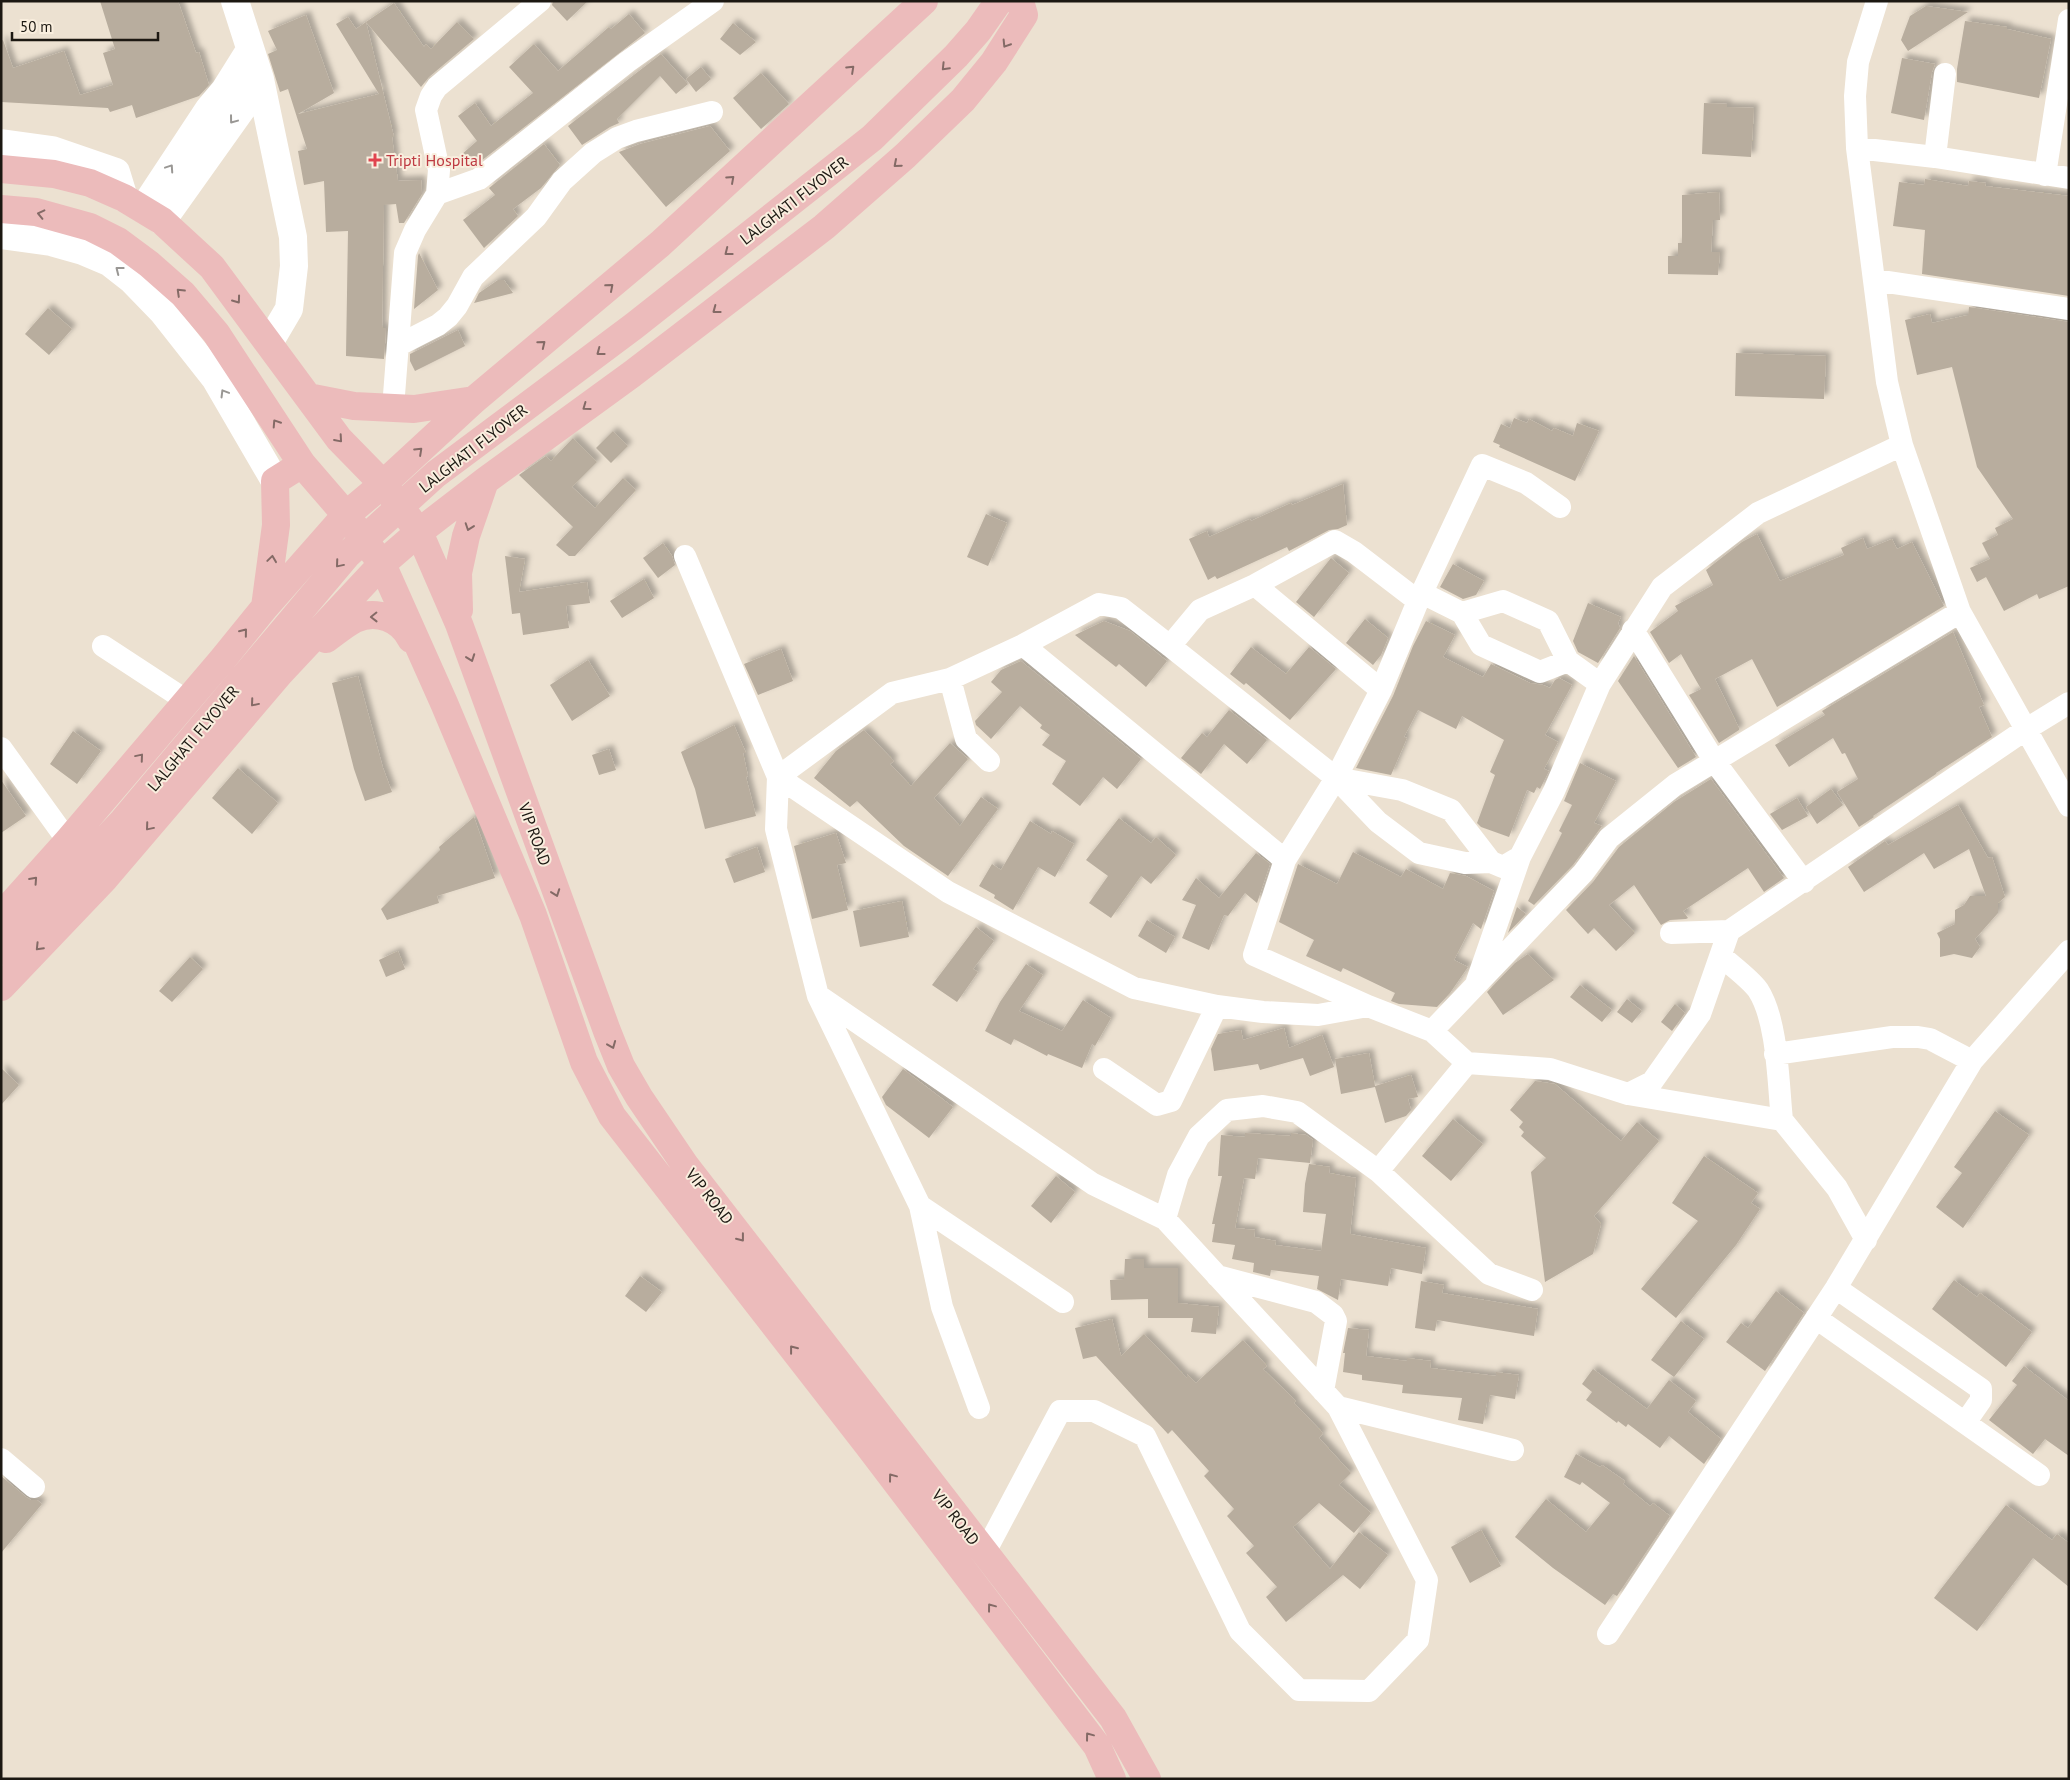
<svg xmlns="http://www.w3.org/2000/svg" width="2070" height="1780" font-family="'PT Sans',sans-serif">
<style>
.building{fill:#b8ad9e;filter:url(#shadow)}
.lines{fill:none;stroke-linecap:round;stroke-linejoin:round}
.minor{stroke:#fff;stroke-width:22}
.tertiary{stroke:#fff;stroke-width:28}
.primary{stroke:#ecbbbb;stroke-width:28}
.oneway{stroke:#846a66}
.oneway2{stroke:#999794}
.health-dot{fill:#e0444e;stroke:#f9eede;stroke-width:2}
.labels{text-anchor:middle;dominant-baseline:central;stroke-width:4;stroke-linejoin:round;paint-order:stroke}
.health-label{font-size:16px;fill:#be3a42;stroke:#f9eede;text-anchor:start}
.street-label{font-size:16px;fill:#1c1812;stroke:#f9eede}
</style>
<defs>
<filter id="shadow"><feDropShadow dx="4.5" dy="-4.5" stdDeviation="2.5" flood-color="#0004"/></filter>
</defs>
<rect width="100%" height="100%" fill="#ece1d1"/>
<!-- building -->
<path class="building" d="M100 1H178L196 53 199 52 209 85 199 96 136 118 132 105 110 112 108 108 1 102V41L3 40 13 68 64 51 80 95 113 85 103 53 115 49Z
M553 1H588L567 21 552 5Z
M394 3 424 47 426 44 431 49 457 22 474 39 429 77 421 87 366 22Z
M1926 6 1968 12 1908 51 1901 40 1910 16Z
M629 14 645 33 472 168 461 155 477 141 458 116 475 103 491 126 533 93 509 67 534 44 558 71 609 27 611 29Z
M306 15 334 93 298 114 379 94 336 24 348 17 356 29 366 22 394 137H392L398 181 421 180 422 194 404 223H399L396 204 384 205 382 328H386L384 359 346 356 348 231 326 232 324 181 304 185 298 151 307 149 288 89 280 92 268 54 277 50 268 31Z
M1965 21 2007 27V29L2051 39 2039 98 1957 82V69Z
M733 23 756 42 740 55 720 39Z
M661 54 688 84 676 94 660 76 617 119 619 123 610 127 582 145 568 126Z
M1902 58 1935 64 1932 72 1924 120 1891 113Z
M701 67 711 79 696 92 686 79Z
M761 73 789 104 761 129 733 98Z
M1704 103 1727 104V107L1754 108 1751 157 1702 154Z
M710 126 730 151 666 207 619 152 640 144Z
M544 144 560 165 541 188 513 209 518 216 484 248 463 220 495 195 489 188Z
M1925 179 1968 186 1969 181 1986 183 1985 186 2069 196V296L1922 274 1925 230 1893 226 1899 182 1924 185Z
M1719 192 1720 220H1713L1711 252H1720L1718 275 1668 274V256H1678V243H1682V195Z
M419 253 438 290 414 309 418 256Z
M498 280H504L513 293 474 303 479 293Z
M1969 307 2069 322V586L2039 599 2037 594 2004 611 1986 577 1977 582 1970 568 1990 559 1982 543 1998 535 1995 528 2013 519 1977 467 1952 367 1917 375 1905 320 1930 314 1932 323 1968 315Z
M48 308 72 329 49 355 25 334Z
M458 330 465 346 415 371 410 361V354Z
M1736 353 1826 356 1824 399 1735 396Z
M1514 418 1527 423 1529 419 1552 431 1554 428 1573 436 1577 423 1599 431 1575 481 1499 447 1500 445 1493 442 1501 424 1510 428Z
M613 431 628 446 611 463 596 448Z
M573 438 597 462 572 487 595 508 623 478 636 490 575 556H569L556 545 573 527 519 475 546 456 551 461Z
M1343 484 1347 525 1338 529 1329 530 1289 551 1287 547 1217 579 1215 576 1208 580 1189 539 1207 531 1209 537 1250 519 1251 521 1291 503 1292 505Z
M986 514 1007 523 988 566 967 557Z
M1757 534 1780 581 1844 555 1841 548 1863 538 1867 549 1892 539 1897 549 1912 542 1944 606 1777 707 1752 659 1715 679 1739 728V730L1719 743 1689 695 1701 689 1681 654 1669 663 1650 632 1678 611 1675 606 1713 585 1706 570 1742 542Z
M663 543 672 556 675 565 658 578 643 558Z
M505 556 525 559 519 592 587 582 590 603 566 606 569 628 523 635 520 613 512 614Z
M1331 558 1349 573 1314 617 1296 602Z
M1453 564 1484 581 1476 595 1463 599 1440 587Z
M644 579 654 598 622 618 610 601Z
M1588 603 1621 617 1618 623 1620 628 1598 663 1578 652 1573 641Z
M1365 619 1388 638 1381 655 1373 665 1346 643Z
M1104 621 1130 631 1167 661 1146 687 1119 664 1116 667 1075 635Z
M1426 621 1455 635 1443 657 1483 677 1491 664 1530 683 1543 685 1550 688 1555 680 1559 678 1572 685 1545 735 1558 742 1544 769 1549 771 1540 789 1537 787 1534 793 1527 790 1509 837 1481 827 1477 823 1495 775 1490 772 1504 740 1462 716 1456 729 1418 710 1404 737 1407 738 1391 775 1356 768 1393 696 1413 646Z
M1953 632 1984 705 1979 707 1992 737 1936 773V774L1873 816 1874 817 1859 827 1837 792 1858 779 1845 753 1842 754 1833 738 1789 767 1775 745 1825 715 1822 711Z
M1251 647 1286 674 1309 647 1336 669 1290 720 1246 683 1244 685 1230 674Z
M781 649 793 681 758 695 744 664Z
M1634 656 1696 757 1678 768 1618 681Z
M588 660 610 696 572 721 550 685Z
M1021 661 1141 759 1117 789 1103 777 1080 806 1052 784 1066 761 1042 745 1050 735 1040 728 1042 725 1020 706 991 739 976 725 975 721 1002 692 991 682 1001 670Z
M358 676 383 768 392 792 365 801 354 769 332 683Z
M1229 710 1267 740 1247 764 1224 744 1201 774 1181 758 1202 733 1207 737Z
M734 725 746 753H743L748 776 746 777 756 816 705 829 695 789 681 752Z
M864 730 894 761 890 764 911 786 950 743 968 759 934 798 960 826 981 797 998 809 948 876 904 846 857 801 850 807 814 778 836 751Z
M73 731 101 751 77 784 50 764Z
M609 749 616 770 599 775 592 755Z
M1580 763 1616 781 1594 823 1602 826 1573 865 1534 905 1528 901 1562 833 1559 831 1572 805 1564 801Z
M238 768 278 803 252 834 212 798Z
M1711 779 1784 878 1764 892 1748 868 1683 911 1688 918 1686 919 1670 920 1661 925 1634 885 1609 905 1635 933 1616 951 1594 928 1588 934 1566 910 1593 882 1619 847 1674 802Z
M1 780 26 816 1 833Z
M1831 789 1843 805 1817 824 1806 807Z
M1797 798 1808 816 1782 830 1770 814Z
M1958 805 1988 858 1992 857 2005 897 1998 903V913L1975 939 1980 947 1972 958 1954 954 1940 957V939L1937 933 1955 924V910L1964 905 1970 896H1986L1969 849 1934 869 1924 853 1864 892 1848 867 1885 841 1888 845Z
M474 817 495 878 437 896 439 903 387 920 381 909 440 850 439 847Z
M1119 818 1151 843 1156 837 1176 855 1151 884 1141 876 1111 918 1089 903 1108 876 1086 860Z
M1030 821 1051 834 1052 831 1074 844 1055 877 1038 867 1013 910 994 898 995 895 979 886 992 864 1001 870Z
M836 833 846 863 837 865 848 910 812 919 794 846Z
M757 847 765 872 734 883 725 859Z
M1353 852 1401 877 1406 869 1443 889 1450 873 1466 876 1494 891 1481 929 1473 923 1454 960 1468 967 1450 993 1437 1007 1399 1004 1391 1001 1395 993 1343 968 1341 972 1306 956 1314 940 1279 922 1298 864 1337 884Z
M1256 853 1270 864 1257 903 1245 893 1228 916 1224 915 1209 950 1182 938 1196 905 1182 900 1196 878 1219 898Z
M902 901 909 937 860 947 853 911Z
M1517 907 1526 914 1508 933Z
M1147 920 1175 937 1166 953 1138 936Z
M976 927 994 941 973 969 978 972 957 1002 932 985Z
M398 951 405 969 386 977 379 960Z
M1528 954 1554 980 1503 1015 1487 992 1515 963Z
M190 957 203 969 172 1002 159 991Z
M1026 964 1043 975 1019 1011 1062 1031 1083 1000 1111 1018 1095 1046 1092 1044 1082 1068 1048 1054 1047 1056 1014 1039 1011 1045 985 1031 1000 1002Z
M1580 985 1612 1010 1602 1022 1570 997Z
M1627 999 1642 1011 1632 1023 1617 1012Z
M1675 1004 1685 1013 1672 1031 1661 1022Z
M1284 1028 1289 1048 1322 1035 1334 1067 1310 1076 1303 1058 1260 1070 1258 1064 1214 1071 1211 1049 1218 1034 1241 1030 1243 1040Z
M1369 1053 1375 1086 1411 1075 1418 1097 1408 1099 1411 1110 1406 1116 1385 1123 1375 1087 1341 1094 1335 1059Z
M1 1068 19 1085 1 1105Z
M903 1069 953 1107 929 1138 886 1105 882 1097Z
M1535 1081 1555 1084 1621 1141 1637 1122 1659 1141 1594 1216 1601 1224 1593 1254 1545 1282 1531 1172 1546 1158 1521 1136 1524 1132 1519 1127 1523 1122 1510 1110Z
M1995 1111 2029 1135 1963 1228 1936 1207 1962 1173 1954 1167Z
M1453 1119 1483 1144 1451 1181 1422 1156Z
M1245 1133 1291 1136V1133L1306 1135 1313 1140 1310 1163 1258 1158 1255 1179 1244 1178 1235 1228 1255 1230 1254 1237 1276 1241 1275 1245 1321 1251 1326 1214 1303 1212 1305 1184 1309 1164 1330 1167 1329 1173 1356 1178 1350 1234 1426 1248 1422 1274 1391 1268 1388 1286 1341 1279 1338 1300 1317 1289 1319 1276 1271 1270 1270 1276 1253 1272 1254 1263 1232 1259 1235 1245 1212 1242 1215 1224H1212L1222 1176H1218L1221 1135 1245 1137Z
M1704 1156 1758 1193 1751 1203 1760 1209 1736 1245 1676 1318 1641 1289 1698 1221 1672 1203Z
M1056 1176 1075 1192 1051 1223 1031 1206Z
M1125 1259H1144V1268H1178V1303L1219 1307 1216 1334 1191 1332 1193 1318H1148V1299L1111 1300 1110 1280 1124 1279Z
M640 1276 662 1292 646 1312 625 1296Z
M1954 1280 1977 1297 1980 1293 2032 1332 2006 1367 1932 1309Z
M1421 1281 1444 1285 1442 1293 1538 1309 1534 1336 1437 1320 1435 1331 1415 1328Z
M1776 1291 1804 1313 1765 1371 1726 1342 1741 1323 1748 1328Z
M1112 1319 1121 1356 1144 1334 1187 1378V1374L1196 1383 1243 1340 1267 1366 1263 1369 1296 1401 1294 1403 1323 1433 1319 1438 1351 1473 1339 1485 1371 1513 1354 1533 1319 1503 1293 1527 1330 1569 1359 1532 1388 1555 1360 1589 1343 1575 1286 1622 1266 1597 1277 1587 1246 1553 1254 1546 1227 1516 1234 1509 1204 1476 1209 1471 1172 1430 1168 1434 1096 1356 1083 1359 1075 1328Z
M1681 1321 1704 1339 1674 1377 1651 1360Z
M1348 1328 1369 1330 1366 1356 1407 1361V1358L1431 1361 1430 1368 1496 1376V1372L1519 1375 1515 1399 1490 1395 1489 1402H1487L1483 1424 1458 1420 1462 1398 1402 1393 1403 1385 1362 1380V1375L1343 1372 1345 1353H1343Z
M2024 1366 2069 1401V1456L2045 1439 2033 1454 1989 1420 2017 1385 2012 1381Z
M1593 1369 1647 1409 1669 1380 1696 1401 1688 1412 1721 1439 1704 1464 1669 1436 1660 1448 1628 1424 1626 1427 1618 1421 1617 1423 1586 1400 1592 1392 1582 1384Z
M1576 1454 1600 1467 1602 1465 1625 1481 1623 1484 1650 1506 1653 1503 1670 1516 1617 1596 1613 1594 1605 1605 1553 1568 1515 1537 1546 1499 1586 1532 1610 1503 1582 1482 1580 1485 1564 1477Z
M1 1476 26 1497 31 1500H37L42 1504 1 1553Z
M2006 1505 2052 1540 2057 1534 2069 1543V1587L2033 1558 1977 1631 1934 1598Z
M1481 1530 1501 1566 1470 1583 1451 1547Z"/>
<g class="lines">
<!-- minor -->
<path class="minor" d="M1877 1 1858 62 1855 96 1857 148 1887 382 1902 445 1960 612 2069 806
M1857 148 1935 157 2069 178
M1935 157 1945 74
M2045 175 2069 20
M437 194 479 179 627 62 713 1
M1874 280 2069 309
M399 345 438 325 448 317 457 306 473 277 536 217 562 181 593 153 617 138 636 131 712 112
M393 408 405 253 415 230 437 194 439 170 426 110 431 96 437 87 540 1
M1902 445 1758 513 1662 587 1600 684 1554 791 1520 857 1503 867 1491 862 1465 863 1419 853 1378 822 1336 778 1170 646 1121 608 1099 604 1023 645 950 679 892 693 778 777 948 892 1134 988 1217 1006 1263 1012 1318 1015 1368 1006 1432 1031 1467 1063 1550 1069 1628 1094 1652 1082 1700 1014 1729 931 2025 730 2069 703
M685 556 778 777 776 829 818 996 920 1206 942 1307 979 1408
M1255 585 1381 690
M1422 593 1462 613 1481 645 1540 672 1568 661 1600 684
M1462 613 1503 601 1548 621 1568 661
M1633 630 1715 762 1804 882
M1023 645 1285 860
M103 646 187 701
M1170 646 1200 610 1255 585 1335 541 1354 552 1418 601
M950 679 966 739 989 761
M1 748 68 841
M1336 778 1402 790 1451 810 1491 862
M1671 933 1729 931
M1721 956C1732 966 1749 978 1758 990 1778 1021 1778 1083 1782 1120
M1477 981 1520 857
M819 996 1093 1184 1165 1219
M1368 1006 1254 955 1285 860 1336 778 1381 690 1418 601 1482 465 1526 483 1560 507
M1432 1031 1583 873 1609 838 1675 785 1960 612
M1775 1054 1892 1037H1918L1930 1039 1972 1061
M1104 1069 1157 1105 1171 1101 1217 1006
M1628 1094 1782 1120 1837 1188 1866 1240
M1378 1171 1467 1063
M920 1206 1063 1302
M1217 1276 1316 1302 1333 1315 1336 1321 1323 1391
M1836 1288 1981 1389V1400L1965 1423
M1816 1318 2039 1475
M1338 1407 1513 1450
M1 1459 34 1487
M984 1554 1060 1411H1094L1145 1436 1240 1631 1299 1690 1369 1691 1418 1640 1427 1580 1338 1407 1165 1219 1178 1175 1199 1136 1227 1110 1263 1106 1297 1112 1378 1171 1489 1274 1532 1290
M1608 1634 1836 1288 1972 1061 2069 951"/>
<!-- tertiary -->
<path class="tertiary" d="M235 1 260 79 293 237 294 266 289 309 269 343
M1 143 52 150 116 172 124 198
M143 209 209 109 225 90 250 50
M162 221 241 110 260 79
M1 235 51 242 83 251 109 262 132 280 163 312 215 378 275 481"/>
<!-- primary -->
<path class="primary" d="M1 169 54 174 90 183 124 198 162 221 212 267 339 439 383 484 419 532 459 624 607 1031 621 1066 639 1097 685 1165 1113 1718 1147 1779
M1 209 36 212 90 227 118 241 149 264 183 294 216 333 302 464 346 515 382 564 444 703 533 915 584 1062 612 1116 867 1444 1097 1746 1112 1779
M308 397 354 406 414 409 474 400
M265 607 276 525 275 481 302 464
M459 610 458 573 466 536 485 481
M326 639C335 633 345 624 355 619 377 609 401 619 411 639
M1 916 68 841 222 660 265 607 346 515 383 484 474 400 660 244 924 1
M1 951 123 821 347 555 436 474 634 326 872 138 956 56 978 31 999 1
M1 987 105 878 280 673 382 564 419 532 485 481 632 374 824 227 905 156 963 100 994 62 1024 15 1020 1"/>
</g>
<!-- one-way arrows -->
<defs><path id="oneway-chevron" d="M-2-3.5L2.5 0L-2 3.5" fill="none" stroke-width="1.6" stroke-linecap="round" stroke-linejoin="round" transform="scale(1.25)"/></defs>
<g class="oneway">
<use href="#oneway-chevron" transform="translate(1006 44) rotate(122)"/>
<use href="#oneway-chevron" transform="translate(945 67) rotate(134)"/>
<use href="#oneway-chevron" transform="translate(851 69) rotate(-43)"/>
<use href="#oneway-chevron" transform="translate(897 164) rotate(139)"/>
<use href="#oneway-chevron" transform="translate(731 179) rotate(-42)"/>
<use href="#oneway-chevron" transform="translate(41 214) rotate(-167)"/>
<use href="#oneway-chevron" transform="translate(728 252) rotate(142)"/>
<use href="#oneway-chevron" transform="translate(610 287) rotate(-41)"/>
<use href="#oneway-chevron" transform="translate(180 292) rotate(-136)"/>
<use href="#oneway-chevron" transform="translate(237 300) rotate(54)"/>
<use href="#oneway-chevron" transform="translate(716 310) rotate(143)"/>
<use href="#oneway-chevron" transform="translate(542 344) rotate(-39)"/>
<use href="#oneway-chevron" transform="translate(600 352) rotate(143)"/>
<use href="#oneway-chevron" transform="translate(586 407) rotate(144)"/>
<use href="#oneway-chevron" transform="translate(276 423) rotate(-123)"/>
<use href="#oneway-chevron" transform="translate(339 439) rotate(49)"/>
<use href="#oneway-chevron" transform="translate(419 451) rotate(-43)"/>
<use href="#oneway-chevron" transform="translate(469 527) rotate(109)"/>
<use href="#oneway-chevron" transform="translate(272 559) rotate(-82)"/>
<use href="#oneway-chevron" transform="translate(339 564) rotate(130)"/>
<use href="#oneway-chevron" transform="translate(374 617) rotate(179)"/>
<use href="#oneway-chevron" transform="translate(244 632) rotate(-51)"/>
<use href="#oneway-chevron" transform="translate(471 658) rotate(70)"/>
<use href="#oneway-chevron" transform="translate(254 703) rotate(130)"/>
<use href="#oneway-chevron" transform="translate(140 757) rotate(-50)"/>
<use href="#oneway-chevron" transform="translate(149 827) rotate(130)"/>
<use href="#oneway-chevron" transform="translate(34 880) rotate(-48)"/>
<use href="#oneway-chevron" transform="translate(556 893) rotate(70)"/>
<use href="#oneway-chevron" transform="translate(39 947) rotate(134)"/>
<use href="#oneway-chevron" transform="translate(612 1045) rotate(68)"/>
<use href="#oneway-chevron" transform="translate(741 1238) rotate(52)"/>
<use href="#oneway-chevron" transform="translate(793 1349) rotate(-128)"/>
<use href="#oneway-chevron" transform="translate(892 1477) rotate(-127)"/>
<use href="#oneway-chevron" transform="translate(991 1607) rotate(-127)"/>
<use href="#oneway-chevron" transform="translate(1089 1736) rotate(-127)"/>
</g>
<g class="oneway2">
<use href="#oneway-chevron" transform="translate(233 120) rotate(127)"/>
<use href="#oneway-chevron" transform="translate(170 168) rotate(-56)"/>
<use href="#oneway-chevron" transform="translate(119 270) rotate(-142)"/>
<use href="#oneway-chevron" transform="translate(224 393) rotate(-121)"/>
</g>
<!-- markers -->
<path class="health-dot" d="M372.5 152.5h5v5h5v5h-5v5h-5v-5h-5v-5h5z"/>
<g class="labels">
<!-- health labels -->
<g class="health-label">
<text x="386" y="160">Tripti Hospital</text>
</g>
<!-- street labels -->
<g class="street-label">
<text transform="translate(794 200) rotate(-38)">LALGHATI FLYOVER</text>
<text transform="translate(473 448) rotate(-38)">LALGHATI FLYOVER</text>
<text transform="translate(193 738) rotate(-50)">LALGHATI FLYOVER</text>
<text transform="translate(535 834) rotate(70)">VIP ROAD</text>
<text transform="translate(710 1196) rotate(52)">VIP ROAD</text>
<text transform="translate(956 1517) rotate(52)">VIP ROAD</text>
</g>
</g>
<!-- border -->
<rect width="2070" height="1780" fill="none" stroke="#1c1812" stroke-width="5"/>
<!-- scale -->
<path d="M12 32v8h146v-8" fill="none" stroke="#1c1812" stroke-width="2.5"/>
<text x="20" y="32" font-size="15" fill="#1c1812" stroke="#f9eede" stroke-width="4" paint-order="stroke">50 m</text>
</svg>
